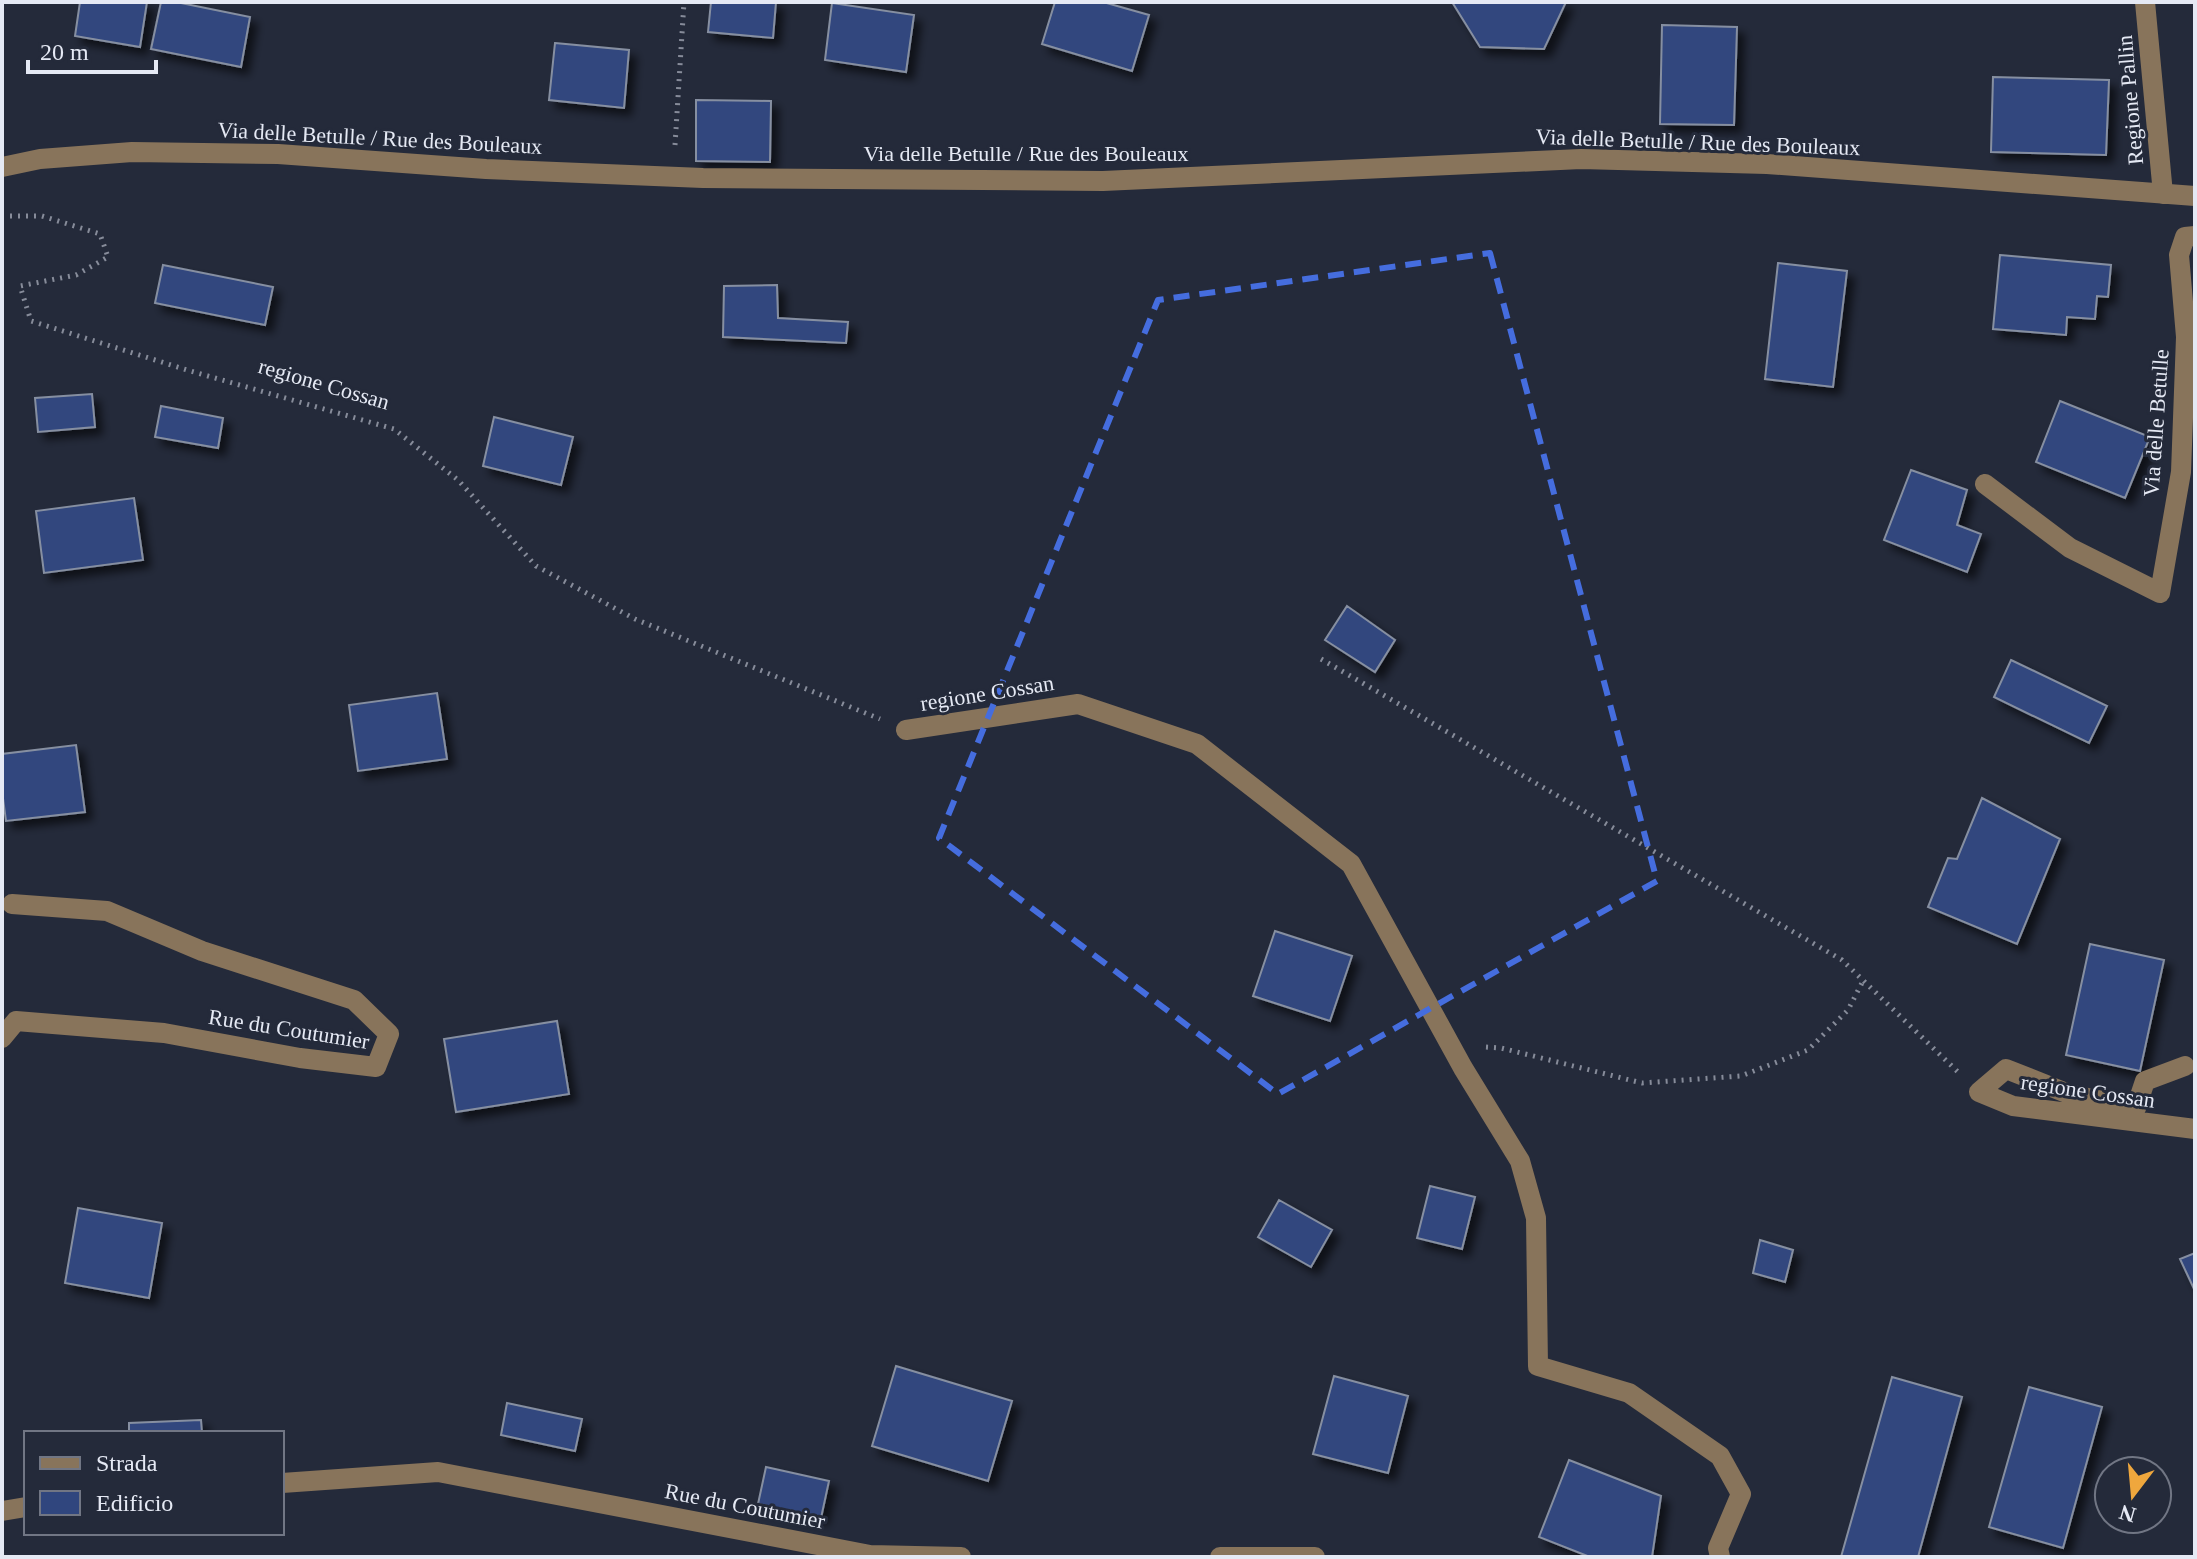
<svg xmlns="http://www.w3.org/2000/svg" width="2197" height="1559" font-family="'Times New Roman',serif">
<style>
.building{fill:#30467e;stroke:#868fa1;stroke-width:2;filter:url(#shadow)}
.lines{fill:none;stroke-linecap:round;stroke-linejoin:round}
.path{stroke:#878c9a;stroke-width:5;stroke-dasharray:2 6;stroke-linecap:butt}
.minor{stroke:#88745b;stroke-width:20}
.marked{fill:none;stroke:#456dde;stroke-width:6;stroke-dasharray:16 10;stroke-linejoin:round}
.labels{text-anchor:middle;dominant-baseline:central;stroke-width:6;stroke-linejoin:round;paint-order:stroke}
.street-label{font-size:22px;fill:#e5e9f4;stroke:#242a3a}
</style>
<defs>
<filter id="shadow"><feDropShadow dx="7" dy="7" stdDeviation="4" flood-color="#0009"/></filter>
</defs>
<rect width="100%" height="100%" fill="#242a3a"/>
<!-- building -->
<path class="building" d="M80 2H147L140 47 75 36Z
M161 2H176L250 17 241 67 151 49Z
M711 2H776L773 38 708 32Z
M1055 2H1103L1149 15 1132 71 1042 44Z
M1452 2H1566L1544 49 1480 47Z
M832 3 914 15 906 72 825 60Z
M1662 25 1737 27 1734 125 1660 124Z
M555 43 629 50 624 108 549 100Z
M1993 77 2109 80 2106 155 1991 152Z
M696 100 771 101 770 162 696 161Z
M2000 255 2111 265 2108 297 2097 296 2095 319 2067 317 2066 335 1993 329Z
M1778 263 1847 271 1833 387 1765 379Z
M163 265 273 287 265 325 155 303Z
M777 285 778 318 848 322 846 343 723 337 724 286Z
M92 394 95 427 38 432 35 398Z
M2060 401 2150 437 2125 498 2036 462Z
M161 406 223 418 218 448 155 437Z
M494 417 573 437 561 485 483 466Z
M1911 470 1967 490 1957 525 1981 534 1967 572 1884 540Z
M134 498 143 560 44 573 36 511Z
M1347 606 1395 640 1375 672 1325 640Z
M2011 660 2107 706 2089 743 1994 697Z
M437 693 447 759 358 771 349 705Z
M76 745 85 812 6 821 2 791V754Z
M1982 798 2060 839 2017 944 1928 907 1948 858 1957 859Z
M1275 931 1352 956 1330 1021 1253 996Z
M2090 944 2164 960 2140 1071 2066 1055Z
M557 1021 569 1094 456 1112 444 1039Z
M1430 1186 1475 1197 1462 1249 1417 1238Z
M1279 1200 1332 1230 1311 1267 1258 1237Z
M78 1208 162 1223 149 1298 65 1283Z
M1760 1240 1793 1250 1785 1282 1753 1273Z
M2195 1253V1291L2180 1259Z
M896 1366 1012 1401 988 1481 872 1446Z
M1334 1376 1408 1396 1388 1473 1313 1454Z
M1892 1377 1962 1397 1918 1557H1841Z
M2029 1387 2102 1407 2063 1548 1989 1527Z
M507 1403 582 1419 575 1451 501 1435Z
M201 1420 202 1433H129V1423Z
M1569 1460 1661 1496 1652 1557H1590L1539 1537Z
M766 1467 829 1481 821 1518 758 1504Z"/>
<g class="lines">
<!-- path -->
<path class="path" d="M675 145 684 2
M2 216H42L100 234 108 257 76 275 20 286 31 321 187 370 394 429 458 480 536 566 635 619 880 719
M1321 659 1842 960 1958 1072
M1486 1047 1501 1048 1642 1083 1741 1076 1808 1050 1848 1010 1864 979"/>
<!-- minor -->
<path class="minor" d="M2145 2 2163 194
M2 167 40 159 132 152 278 154 486 169 703 178 1103 181 1581 159 1767 164 2195 196
M2195 236 2185 237 2179 255 2186 337 2195 345
M1985 484 2070 548 2160 593 2181 472 2186 337
M906 730 1078 704 1197 744 1351 864 1463 1068 1520 1161 1536 1218 1538 1366 1629 1393 1720 1456 1741 1494 1718 1548 1720 1557
M2 1038 16 1021 164 1033 300 1058 376 1067 389 1034 354 1000 202 951 107 911 12 904
M2185 1066 2145 1081 2136 1108 2069 1094 2006 1069 1979 1092 2013 1106 2195 1129
M282 1483 438 1472 870 1555 961 1557
M2 1511 26 1507
M1220 1557H1315"/>
</g>
<!-- marked area -->
<path class="marked" d="M1490 253 1657 881 1278 1094 939 838 1158 300Z"/>
<g class="labels">
<!-- street labels -->
<g class="street-label">
<text transform="translate(2130 100) rotate(-95)">Regione Pallin</text>
<text transform="translate(380 138) rotate(3)">Via delle Betulle / Rue des Bouleaux</text>
<text transform="translate(1698 142) rotate(2)">Via delle Betulle / Rue des Bouleaux</text>
<text x="1026" y="153">Via delle Betulle / Rue des Bouleaux</text>
<text transform="translate(324 384) rotate(16)">regione Cossan</text>
<text transform="translate(2156 423) rotate(-86)">Via delle Betulle</text>
<text transform="translate(987 693) rotate(-9)">regione Cossan</text>
<text transform="translate(289 1029) rotate(9)">Rue du Coutumier</text>
<text transform="translate(2088 1091) rotate(8)">regione Cossan</text>
<text transform="translate(745 1506) rotate(11)">Rue du Coutumier</text>
</g>
</g>
<!-- border -->
<rect width="2197" height="1559" fill="none" stroke="#e5e9f4" stroke-width="8"/>
<!-- legend -->
<rect x="24" y="1431" width="260" height="104" fill="#242a3a" stroke="#717684" stroke-width="2"/>
<rect x="40" y="1457" width="40" height="12" fill="#88745b" stroke="#717684" stroke-width="2"/>
<text x="96" y="1471" font-size="24" fill="#e5e9f4">Strada</text>
<rect x="40" y="1491" width="40" height="24" fill="#30467e" stroke="#717684" stroke-width="2"/>
<text x="96" y="1511" font-size="24" fill="#e5e9f4">Edificio</text>
<!-- north arrow -->
<g transform="translate(2133 1495) rotate(196)"><circle r="38" fill="#242a3a" stroke="#717684" stroke-width="2"/>
<path d="M0-6L14 30L0 20L-14 30Z" fill="#efa73d"/>
<text y="-12" font-size="22" font-weight="bold" text-anchor="middle" fill="#e5e9f4">N</text>
</g>
<!-- scale -->
<path d="M28 60v12h128v-12" fill="none" stroke="#e5e9f4" stroke-width="4"/>
<text x="40" y="60" font-size="24" fill="#e5e9f4" stroke="#242a3a" stroke-width="6" paint-order="stroke">20 m</text>
</svg>
